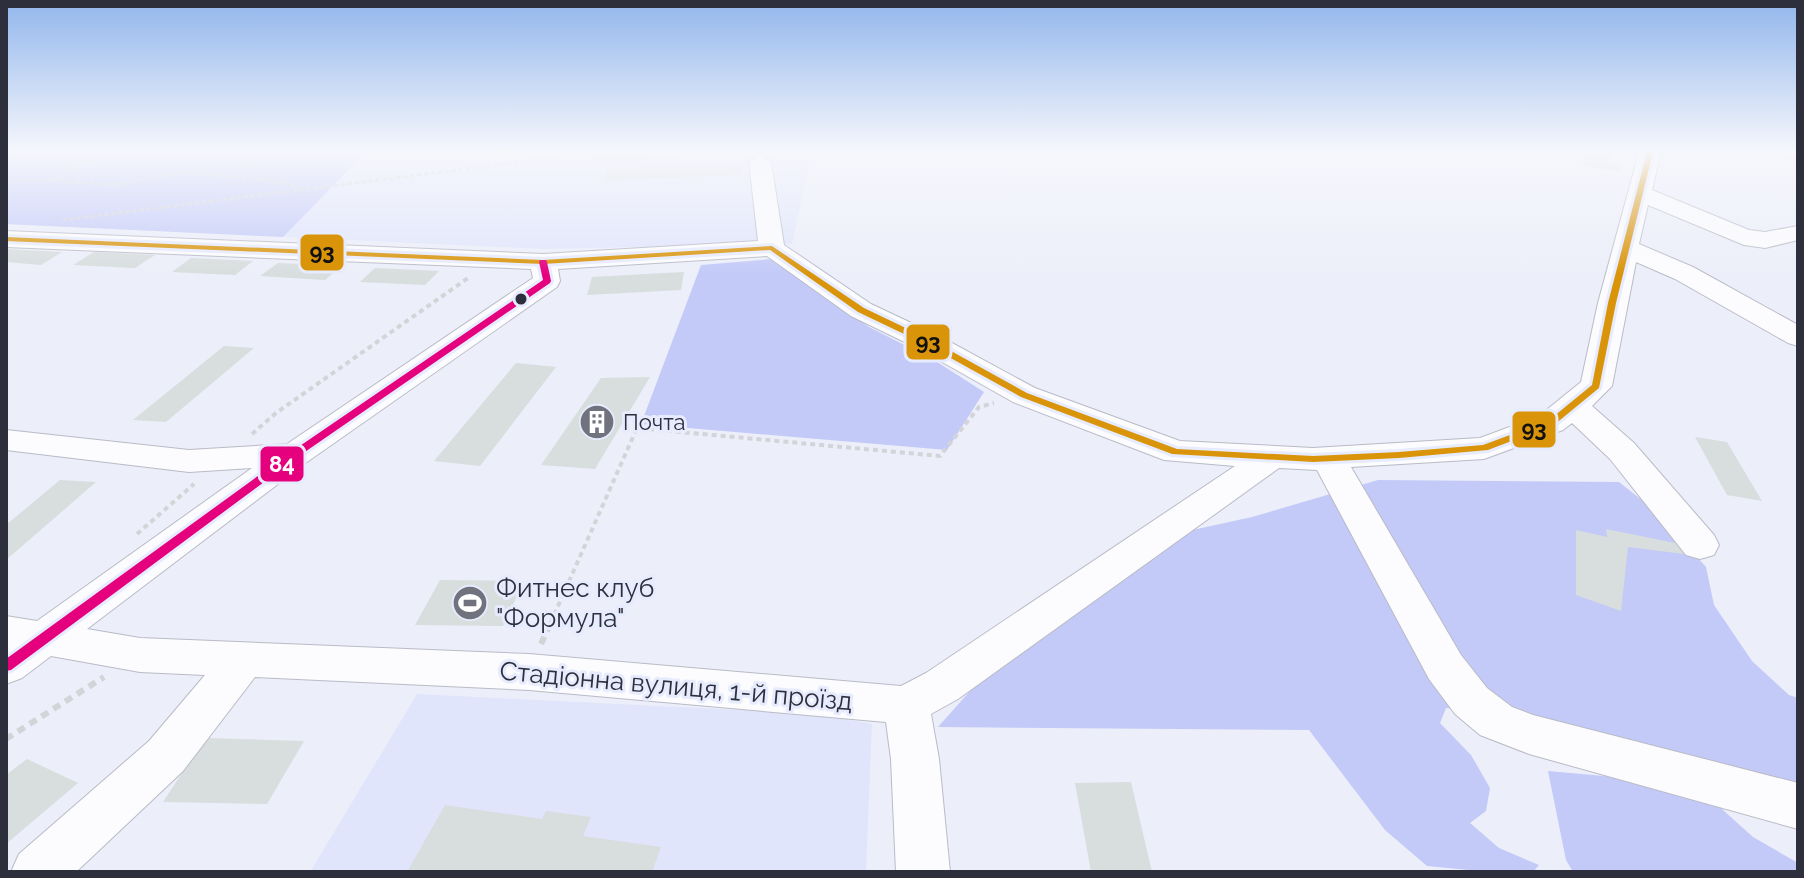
<svg xmlns="http://www.w3.org/2000/svg" width="1804" height="878" font-family="Raleway,sans-serif">
<style>
.built{fill:#e1e5fb}
.forest{fill:#c3caf8}
.building{fill:#d8ddde}
.lines{fill:none;stroke-linecap:round;stroke-linejoin:round}
.minor-casing{stroke:#b9bbc6;stroke-width:2}
.path-far2{stroke:#d3d4d8;stroke-width:3;stroke-dasharray:4 3;stroke-linecap:butt}
.path-far1{stroke:#d3d4d8;stroke-width:4;stroke-dasharray:5 4;stroke-linecap:butt}
.path{stroke:#d3d4d8;stroke-width:6;stroke-dasharray:8 6;stroke-linecap:butt}
.minor{fill:#fcfcfe;fill-rule:evenodd}
.bus-1-casing{stroke:#e7ebfe;stroke-width:6}
.bus-2-casing{stroke:#e7ebfe;stroke-width:6}
.bus-1{fill:#d99409;fill-rule:evenodd}
.bus-2{fill:#e5007d;fill-rule:evenodd}
.bus-dot{fill:#2d2f3c;stroke:#e7ebfe;stroke-width:3}
.labels{text-anchor:middle;dominant-baseline:central;stroke-width:6;stroke-linejoin:round;paint-order:stroke}
.poi-label{font-size:22px;fill:#2d2f3c;stroke:#e7ebfe;text-anchor:start}
.near-poi-label{font-size:26px;fill:#2d2f3c;stroke:#e7ebfe;text-anchor:start}
.near-street-label{font-size:26px;fill:#2d2f3c;stroke:#e7ebfe}
.line-badge{stroke:#e7ebfe;stroke-width:3}
.badge-label{font-size:22px;text-anchor:middle;font-weight:bold;fill:#fff}
.pale-badge-label{font-size:22px;text-anchor:middle;font-weight:bold;fill:#111}
</style>
<rect width="100%" height="100%" fill="#eceef9"/>
<!-- built -->
<path class="built" d="M6 152H812L792 244 543 249 6 224Z
M417 694 818 714 872 724 866 872H310Z"/>
<!-- forest -->
<path class="forest" d="M6 152H366L283 237 6 224Z
M772 259 869 327 934 360 984 392 947 450 641 424 701 265Z
M1378 480 1619 482 1658 513 1706 567 1714 605 1752 661 1789 695 1798 698V796L1531 718 1446 708 1440 723 1471 755 1490 788 1486 811 1470 823 1499 848 1539 865 1533 872H1489L1427 866 1385 830 1309 730 938 727 1049 602 1156 538 1252 517Z
M1548 771 1637 779 1713 801 1753 837 1798 863V872H1573L1566 860Z"/>
<!-- building -->
<path class="building" d="M595 152H716V157L593 161Z
M1579 152H1611L1608 163 1623 166 1619 172 1582 165 1583 159 1577 157Z
M742 164V175L606 180 607 169Z
M6 249 62 252 41 265 6 262Z
M94 252 155 255 135 268 73 265Z
M191 258 253 261 235 275 172 272Z
M278 263 341 266 325 280 260 276Z
M375 268 439 271 425 285 360 282Z
M684 272 681 290 587 295 592 277Z
M224 346 254 348 166 422 133 420Z
M516 363 556 367 480 466 434 461Z
M650 377 595 469 541 465 601 378Z
M1695 437 1727 442 1762 501 1727 495Z
M60 480 96 482 6 560V525Z
M1606 529 1680 544 1684 554 1628 547 1621 611 1576 595V530L1607 537Z
M440 580 524 581 503 626 415 625Z
M205 738 304 741 267 804 163 802Z
M27 759 78 783 6 844V775Z
M1131 782 1152 872H1091L1075 783Z
M445 805 542 819 546 811 591 817 583 836 661 847 652 872H407Z"/>
<g class="lines">
<defs>
<path id="minor" d="M1639 152H1661L1652 190 1749 230 1765 232 1798 226V240L1765 248 1744 245 1648 205 1639 244 1693 267 1798 325V346L1788 343 1675 279 1636 262 1612 386 1592 406 1634 443 1714 535 1719 545 1714 555 1700 559 1686 555 1610 459 1572 423 1563 430 1484 459 1351 467 1461 655 1487 688 1512 707 1533 715 1798 783V829L1529 754 1480 735 1455 714 1429 679 1317 470 1279 468 958 699 931 714 939 759 950 872H896L891 759 886 722 529 690 255 677 183 771 76 872H11L19 854 149 741 205 675 140 672 51 656 22 678 6 684V616L37 621 252 468 189 472 6 450V430L189 450 287 444 533 278 531 269 6 247V231L543 254 758 241 749 162 760 155 771 162 784 245 871 304 941 337 1035 388 1180 441 1313 448 1480 438 1539 416 1581 382 1598 303ZM767 256 851 316 919 349 1013 402 1164 460 1235 466 926 673 901 686 529 654 140 638 87 629 307 462 557 287 560 281 558 269Z
M1780 152H1798V159L1783 157Z"/>
</defs>
<!-- minor casing -->
<use href="#minor" class="minor-casing"/>
<!-- path-far2 -->
<path class="path-far2" d="M56 178 106 152
M6 181 54 180 115 185 183 172 285 182 296 187
M63 220 560 157"/>
<!-- path-far1 -->
<path class="path-far1" d="M252 434 276 413 468 278
M137 534 194 484
M547 631 637 428 940 456 979 407 994 403"/>
<!-- path -->
<path class="path" d="M541 644 548 629
M6 739 104 677"/>
<!-- minor -->
<use href="#minor" class="minor"/>
<defs>
<path id="bus-1" d="M1647 152H1653L1616 303 1599 388 1554 425 1488 450 1399 458 1313 462 1172 454 1021 397 927 345 858 312 770 250 543 264 6 241V237L543 260 772 246 864 308 933 341 1027 393 1177 449 1313 456 1399 452 1483 445 1548 421 1592 385 1608 303Z"/>
<path id="bus-2" d="M540 260H546L547 262 551 281 550 283 299 456 11 670 6 671V659L291 452 543 280 539 262Z"/>
</defs>
<!-- bus-1 casing -->
<use href="#bus-1" class="bus-1-casing"/>
<!-- bus-2 casing -->
<use href="#bus-2" class="bus-2-casing"/>
<!-- bus-1 -->
<use href="#bus-1" class="bus-1"/>
<!-- bus-2 -->
<use href="#bus-2" class="bus-2"/>
</g>
<!-- sky -->
<linearGradient id="sky" x2="0" y2="1"><stop stop-color="#92b6ec"/><stop offset="0.55" stop-color="#f6f7fc"/><stop offset="1" stop-color="#f6f7fc" stop-opacity="0"/></linearGradient>
<rect width="1804" height="275" fill="url(#sky)"/>
<!-- icons -->
<defs>
<symbol id="building-disc" viewBox="-11 -11 22 22"><circle r="9.5" fill="#70727e" stroke="#e7ebfe"/><path d="M-4-6H4V6H1V3H-1V6H-4ZM-2.5-4.3h1.7v1.8h-1.7ZM.8-4.3h1.7v1.8H.8ZM-2.5-1h1.7V.8h-1.7ZM.8-1h1.7V.8H.8Z" fill="#fff"/></symbol>
<symbol id="stadium-disc" viewBox="-11 -11 22 22"><circle r="9.5" fill="#70727e" stroke="#e7ebfe"/><path d="M0-5a6.5 5 0 1 0 0 10a6.5 5 0 1 0 0-10ZM-3.5-1.8h7v3.6h-7Z" fill="#fff"/></symbol>
</defs>
<g fill-rule="evenodd">
<use href="#building-disc" x="577" y="402" width="40" height="40"/>
<use href="#stadium-disc" x="450" y="583" width="40" height="40"/>
</g>
<!-- markers -->
<circle class="bus-dot" cx="521" cy="299" r="7"/>
<g class="labels">
<!-- poi labels -->
<g class="poi-label">
<text x="623" y="422">Почта</text>
</g>
<!-- near-poi labels -->
<g class="near-poi-label">
<text x="496" y="588">Фитнес клуб<tspan x="496" dy="30">"Формула"</tspan></text>
</g>
<!-- near-street labels -->
<g class="near-street-label">
<text transform="translate(676 686) rotate(5)">Стадіонна вулиця, 1-й проїзд</text>
</g>
</g>
<g class="line-badge">
<rect x="299" y="233" width="46" height="39" rx="8" fill="#d99409"/>
<rect x="905" y="323" width="46" height="38" rx="8" fill="#d99409"/>
<rect x="1511" y="410" width="46" height="39" rx="8" fill="#d99409"/>
<rect x="259" y="445" width="46" height="38" rx="8" fill="#e5007d"/>
</g>
<g class="badge-label">
<text x="282" y="472">84</text>
</g>
<g class="pale-badge-label">
<text x="322" y="260">93</text>
<text x="928" y="350">93</text>
<text x="1534" y="437">93</text>
</g>
<!-- border -->
<rect width="1804" height="878" fill="none" stroke="#2d2f3c" stroke-width="16"/>
</svg>
